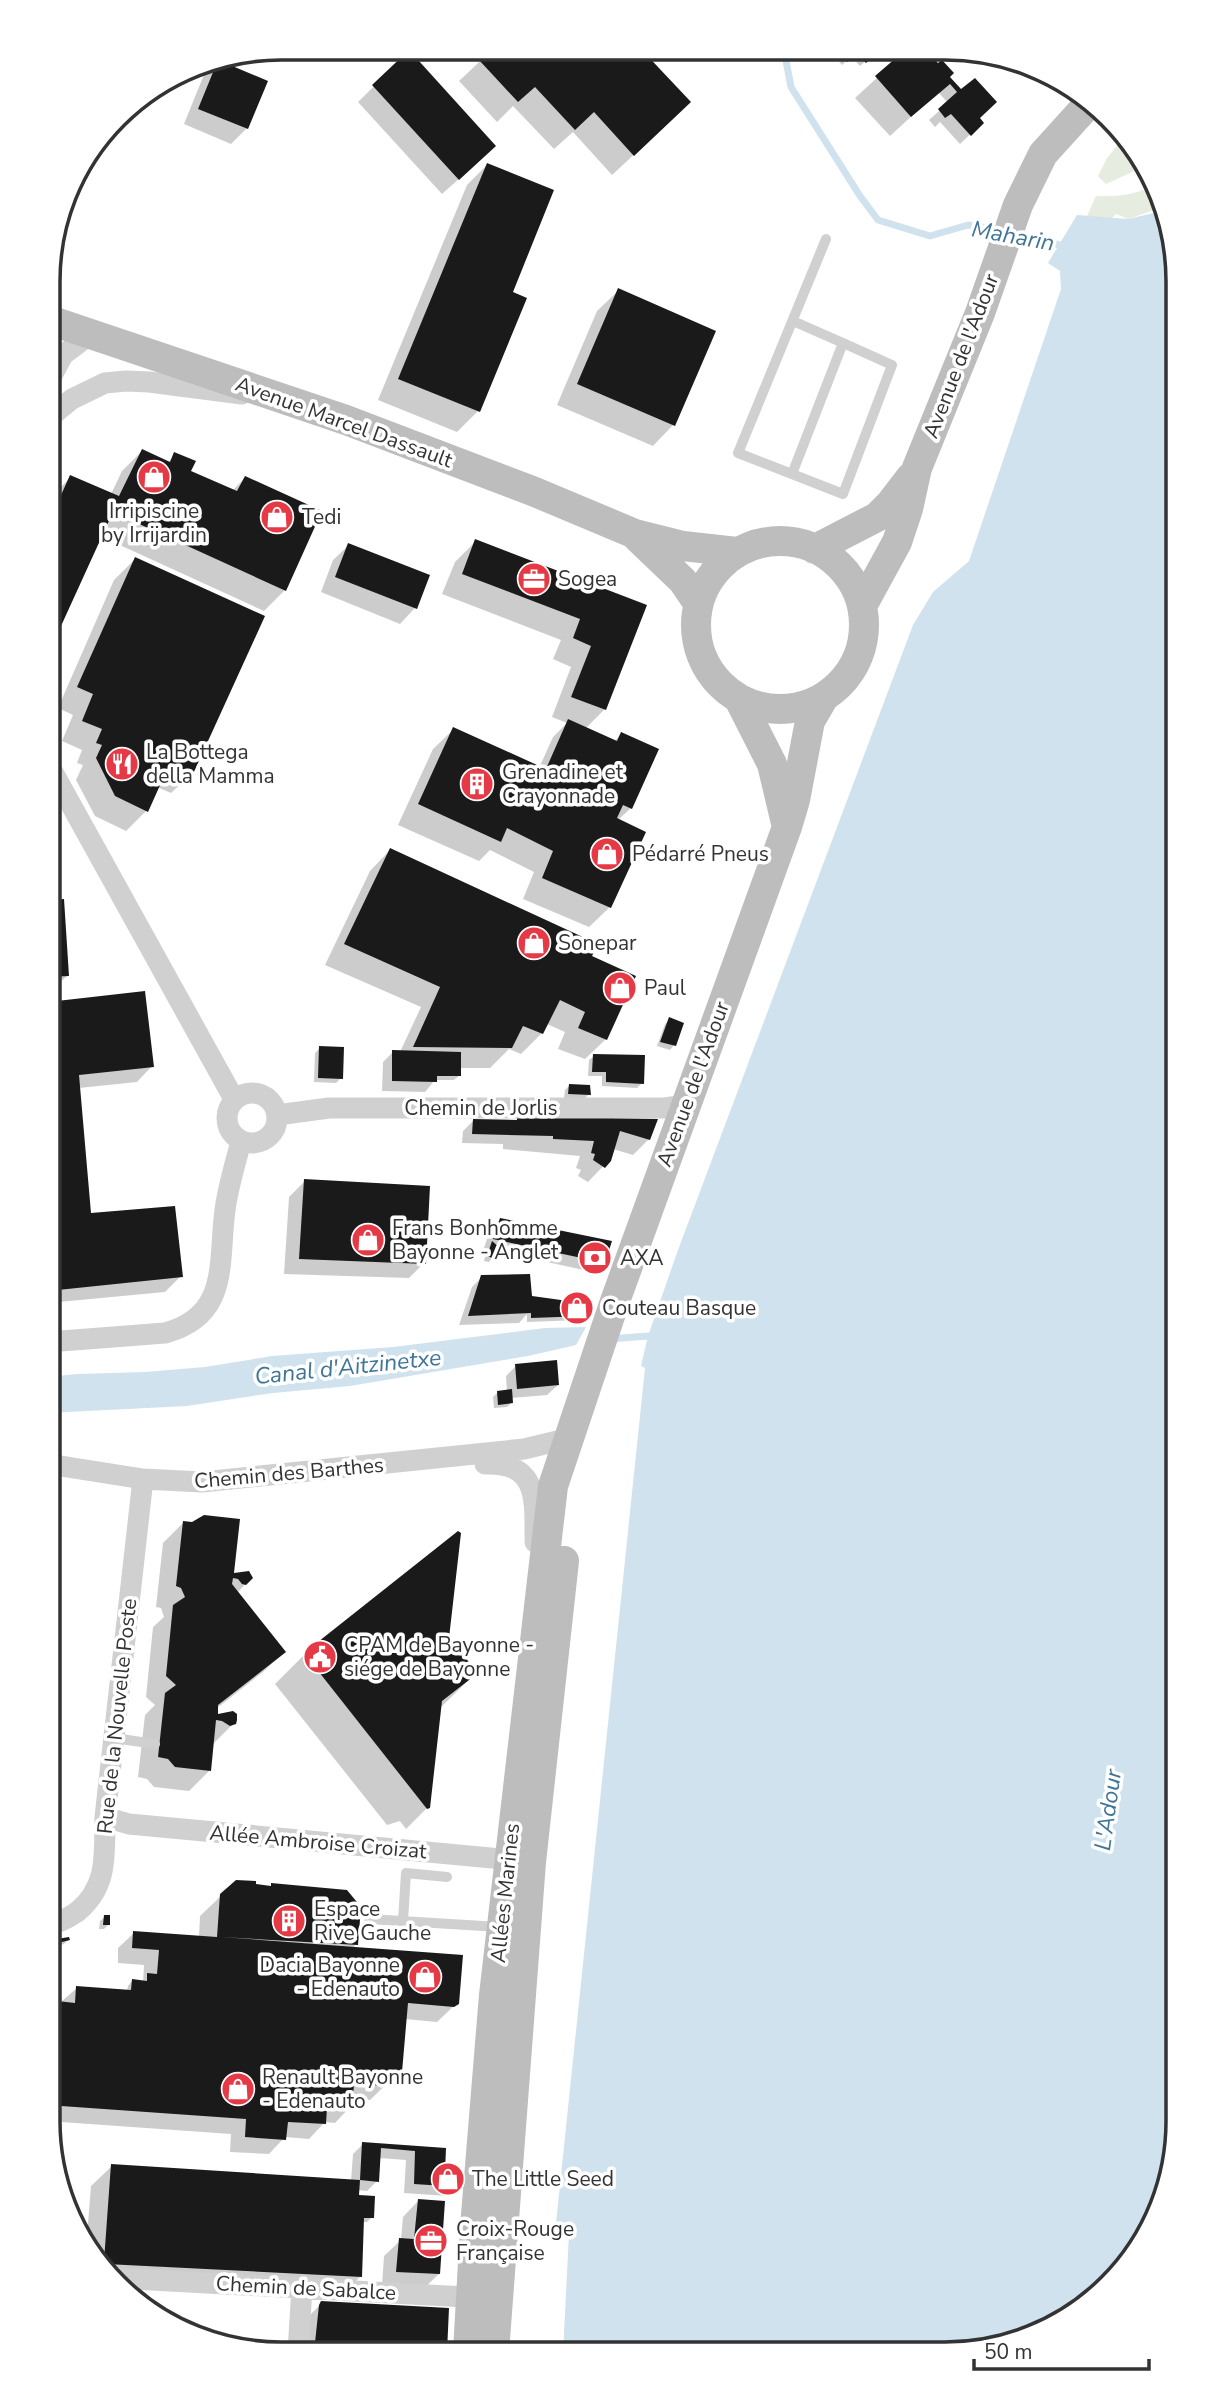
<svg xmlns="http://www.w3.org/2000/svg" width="1226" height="2401" font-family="'Nunito Sans',sans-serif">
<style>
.green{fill:#e6ecdf}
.water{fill:#cfe2ee}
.shadow{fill:#0003;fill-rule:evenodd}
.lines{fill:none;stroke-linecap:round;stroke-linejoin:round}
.stream{stroke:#cfe2ee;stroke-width:7}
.building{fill:#1a1a1a}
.lane{stroke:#d0d0d0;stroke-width:10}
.street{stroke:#d0d0d0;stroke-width:21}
.secondary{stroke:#bdbdbd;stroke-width:30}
.labels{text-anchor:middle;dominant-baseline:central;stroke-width:7;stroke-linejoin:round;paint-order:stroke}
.street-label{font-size:21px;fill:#333;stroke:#fff}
.poi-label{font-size:21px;fill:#333;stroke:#fff;text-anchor:start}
.water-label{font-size:23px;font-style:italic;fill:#3f7597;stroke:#fff}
.rim{fill:none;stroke:#333;stroke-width:3.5}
</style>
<rect width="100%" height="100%" fill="#fff"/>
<!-- green -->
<path class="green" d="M1122 140 1141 168 1106 184 1098 176 1107 158Z
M1153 186 1166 206 1128 219 1116 214 1109 221 1087 216 1096 196C1117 197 1134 195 1153 186Z"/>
<!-- water -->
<path class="water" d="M1167 210 1179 281 1178 2136 1161 2209 1130 2263 1075 2314 1020 2341 945 2354 563 2353 569 2234 555 2233 645 1368 641 1366 648 1336 678 1250 913 625 933 592 969 561 1061 289 1060 271 1048 263 1077 215 1128 219Z
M586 1327 576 1345 528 1356 350 1386 273 1393 187 1406 48 1413V1377L77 1374 145 1372 205 1367 272 1356 393 1347 545 1328Z"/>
<!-- shadow -->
<path class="shadow" d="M493 49H639L668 123 612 175 573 132 554 149 513 106 497 122 459 81Z
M831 51H877L860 66 851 56 842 65Z
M906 51 948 77 982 123 960 144 940 122 935 127 929 120 948 103 938 92 890 136 855 98Z
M408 53 470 169 442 194 358 102Z
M218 61 247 128 231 144 184 124 203 77Z
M487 165 511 293 524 299 478 411 457 432 378 400 467 185Z
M618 291 673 425 653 446 557 405 597 311Z
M142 451 168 463 175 454 189 472 232 491 245 478 285 590 264 611 100 536 55 636 49 643V506L55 499 61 487 71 477 111 494 122 471Z
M476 541 644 606 605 709 585 729 614 742 621 734 631 808 618 820 610 907 589 927 523 899 534 872 490 850 479 861 398 825 433 749 454 729 539 768 553 737 567 723 552 717 571 667 553 659 561 640 442 594 455 562Z
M349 545 415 608 400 624 321 592 333 560Z
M135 559 192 773 171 793 157 787 146 811 126 831 95 816 76 780 83 765 77 763 82 750 62 741 73 715 58 708 114 580ZM162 760 185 768V772Z
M390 850 590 956 606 1039 585 1059 558 1049 565 1032 547 1024 542 1033 521 1054 509 1049 490 1068H459V1076L454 1080H435L425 1092 382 1091 383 1062 393 1052H400L421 1007 325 965 370 871Z
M62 900 68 975 52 990 48 991 49 902Z
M48 1003 152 1066 137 1082 79 1088 90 1215 181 1276 165 1292 48 1303Z
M670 1020 674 1045 670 1050 657 1046 665 1024Z
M320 1048 341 1078 336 1083 314 1082 315 1053Z
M594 1056 642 1083 637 1088 602 1086V1076H588L589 1060Z
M569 1086 589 1094 584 1099 564 1098 565 1090Z
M518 1118 655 1121 649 1139 633 1155 613 1149 609 1160 588 1182 578 1176 581 1170 576 1168 580 1156 503 1149V1144L462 1143 463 1131 473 1121 514 1122Z
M305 1181 424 1263 409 1278 284 1274 289 1197Z
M500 1220 603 1262 593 1272 496 1251 489 1262 484 1261 487 1249 484 1248 490 1230Z
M482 1277 529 1301 585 1315 580 1320 527 1322V1314L519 1323 459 1325 472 1287Z
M516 1366 558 1385 547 1395 511 1398V1403L507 1407 494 1408 493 1397 498 1392 507 1391 506 1376Z
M184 1522 232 1575 251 1578 237 1593 284 1652 263 1672 216 1709V1716L234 1723 213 1744 209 1771 189 1791 154 1787 147 1779 138 1777 145 1715 155 1705 146 1697 153 1627 164 1617 161 1608 156 1607 163 1543Z
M447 1639 476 1673 440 1708 428 1807 406 1829 400 1821 387 1825 275 1684 305 1654Z
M48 1654 57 1655 56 1673 48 1681Z
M48 1710 57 1711 52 1762 48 1766Z
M48 1785 55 1786 57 1790 48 1799Z
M272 1885 356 1944 352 1949 457 2003 437 2022 405 2019 400 2071 370 2100 351 2099 350 2107 335 2123 325 2122 309 2139 285 2137 269 2154 230 2152 231 2134 47 2121 48 2013 77 1988 127 1991 128 1986 132 1981 143 1982 144 1965 118 1963V1948L134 1933 199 1937 200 1916 222 1895 254 1886 269 1887Z
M105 1917 108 1925 104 1929H99L100 1921Z
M58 1940H68L64 1944 54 1947Z
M363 2144 445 2150 443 2174 459 2186 448 2196 404 2193 406 2160 379 2158 377 2181 367 2191 358 2190 357 2199 372 2217 367 2222H362L360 2277 339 2297 120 2286 87 2236 91 2186 112 2166 351 2181 353 2154Z
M418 2201 439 2274 423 2289 382 2286 384 2256 401 2240 403 2217Z
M322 2303 447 2310 445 2352H296L301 2324Z"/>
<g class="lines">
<!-- stream -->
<path class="stream" d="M784 50 791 87 860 196 878 220 930 236 968 225 1002 230
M1014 233 1067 247
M609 1339 648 1336"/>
</g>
<!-- building -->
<path class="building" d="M490 49H641L691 102 634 156 594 112 575 130 535 87 518 102 479 60Z
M409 50 496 146 459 180 372 85Z
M838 51H879L866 63 856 53 847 62Z
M904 51H926L938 63 942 60 954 73 950 77 961 89 975 78 997 102 980 118 984 123 971 136 951 114 945 118 938 109 957 92 950 84 911 117 875 76Z
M218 60 268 81 248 129 198 109Z
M487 163 554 190 513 292 527 298 480 412 398 379Z
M618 288 716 331 675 426 577 384Z
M142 449 170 462 174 452 196 461 191 471 237 491 245 476 322 511 286 591 113 512 56 637 49 634V522L70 475 119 496Z
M475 539 647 605 606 710 571 697 591 646 573 638 580 619 462 574Z
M348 543 430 575 417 609 335 577Z
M135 557 265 616 193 774 170 763 148 812 115 796 96 758 102 745 96 743 102 729 82 721 93 694 77 687Z
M568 719 617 741 621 732 659 749 632 809 623 805 617 818 646 832 611 908 542 878 553 851 507 828 501 842 418 804 453 727 546 769Z
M390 848 598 944 592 956 636 976 607 1040 578 1028 585 1012 560 1000 543 1034 523 1026 512 1048 413 1047 440 987 344 944Z
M64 899 69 976 48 977 49 900Z
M145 991 154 1067 79 1075 91 1213 175 1206 183 1277 48 1291V1002Z
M669 1017 684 1023 676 1046 660 1042Z
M319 1046 344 1047 343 1079 318 1078Z
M392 1050 461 1052V1076H437V1082L392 1081Z
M593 1054 645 1055 644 1084 606 1082V1072H592Z
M569 1084 590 1085 591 1095 568 1094Z
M517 1116 658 1119 650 1140 620 1131 611 1161 605 1168 593 1160 595 1154 591 1153 594 1141 553 1139V1136L472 1134 473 1119 517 1120Z
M304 1179 430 1186 426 1264 299 1259Z
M500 1218 558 1230 612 1241 605 1263 493 1239Z
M492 1241 499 1247 495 1259 487 1256Z
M530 1274 532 1296 590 1304 586 1316 531 1318V1313L468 1316 481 1275Z
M557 1360 559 1385 517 1389 515 1364Z
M512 1389 513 1403 498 1405 497 1391Z
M204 1515 240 1519 234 1573 249 1571 253 1578 246 1585 242 1584 238 1579 233 1578 232 1584 286 1652 218 1705V1714L233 1711 237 1714V1720L236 1724 230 1726 222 1721 216 1720 211 1771 175 1767 168 1759 158 1757 165 1693 176 1685 166 1676 173 1605 185 1597 181 1588 176 1586 183 1521 192 1522Z
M458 1531 461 1533 449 1638 478 1673 442 1701 430 1808 427 1809 304 1653Z
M48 1652 59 1654 57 1674 48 1673Z
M48 1708 59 1709 54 1762H48Z
M48 1783 57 1784 58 1792 48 1793Z
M48 1821 55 1823 56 1827 53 1831H48Z
M236 1880 256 1881V1884L271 1886V1883L347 1890 361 1907 358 1945 222 1937 463 1955 459 2004 454 2007 408 2003 402 2072 387 2086 354 2084 352 2108 327 2107 326 2124 288 2122 286 2140 245 2137 246 2119 47 2105V2061H53L57 2001 75 2003 76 1986 131 1990 132 1979 147 1981V1973L157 1974 159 1950 132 1948 133 1931 217 1937 220 1894Z
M104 1915H110V1925H103Z
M69 1937 70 1940 58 1943 57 1939Z
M362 2142 446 2148 445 2172 462 2174 460 2187 414 2184 415 2151 381 2148 379 2182 360 2180Z
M111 2164 360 2180 359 2195 375 2196 374 2218H364L362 2277 106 2264 104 2261Z
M418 2199 445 2201 440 2274 396 2272 399 2238 414 2239Z
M321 2301 449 2308 447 2352H314L319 2305Z"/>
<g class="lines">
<!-- lane -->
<path class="lane" d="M793 321 843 343 792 474 738 453 826 239
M792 474 843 494 892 365 843 343
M114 1738 155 1744
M369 1919 499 1927
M403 1921 406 1873 447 1877"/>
<!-- street -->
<path class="street" d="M49 381 63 355 92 333
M49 418 72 399 105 383 126 381 149 382 242 394
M49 765 234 1099
M227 1118a25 25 0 1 1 50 0a25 25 0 1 1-50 0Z
M277 1115 329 1108H665L686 1105
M48 1342 165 1333C230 1316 218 1262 225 1210 228 1187 235 1164 241 1142
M48 1464 143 1479 202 1482 524 1449 570 1438
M485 1464C539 1462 535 1500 535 1542
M105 1817 129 1824 524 1861
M47 1925C58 1924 68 1918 77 1912 109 1886 104 1854 105 1817L143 1479
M115 2278 484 2298
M298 2352 302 2287"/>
<!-- secondary -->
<path class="secondary" d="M49 320 346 420 535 492 635 534 683 546 737 552
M637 537 683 581 698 603
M696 625a84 84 0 1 1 168 0a84 84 0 1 1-168 0Z
M815 549 877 517 891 503 911 477
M862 606 897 542 908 509 917 468 980 313 1018 205 1043 154 1091 101
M739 699 772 764 786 823
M468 2352 475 2227 494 1995 553 1486 614 1304 787 827 795 800 810 721 824 697
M494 2352 531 1862 564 1561"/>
</g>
<!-- icons -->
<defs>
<symbol id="shop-disc" viewBox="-11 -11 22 22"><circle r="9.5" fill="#e63946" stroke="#fff"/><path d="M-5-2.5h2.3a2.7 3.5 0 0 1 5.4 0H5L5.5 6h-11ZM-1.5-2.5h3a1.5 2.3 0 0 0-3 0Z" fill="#fff"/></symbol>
<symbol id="office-disc" viewBox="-11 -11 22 22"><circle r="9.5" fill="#e63946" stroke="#fff"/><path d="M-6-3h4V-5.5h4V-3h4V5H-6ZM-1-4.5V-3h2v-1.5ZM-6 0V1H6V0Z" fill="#fff"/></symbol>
<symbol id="restaurant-disc" viewBox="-11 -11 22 22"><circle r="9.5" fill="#e63946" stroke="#fff"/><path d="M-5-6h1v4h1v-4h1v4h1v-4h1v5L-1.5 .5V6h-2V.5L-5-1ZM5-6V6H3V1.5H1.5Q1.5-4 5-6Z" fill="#fff"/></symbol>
<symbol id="building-disc" viewBox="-11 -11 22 22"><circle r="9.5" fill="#e63946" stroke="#fff"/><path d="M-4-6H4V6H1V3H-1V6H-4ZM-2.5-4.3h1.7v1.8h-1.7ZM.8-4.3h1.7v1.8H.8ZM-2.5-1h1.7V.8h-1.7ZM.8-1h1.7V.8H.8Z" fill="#fff"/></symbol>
<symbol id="bank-disc" viewBox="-11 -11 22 22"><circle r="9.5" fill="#e63946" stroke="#fff"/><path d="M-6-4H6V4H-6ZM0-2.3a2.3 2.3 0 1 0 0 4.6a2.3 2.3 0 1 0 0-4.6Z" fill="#fff"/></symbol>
<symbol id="civic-disc" viewBox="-11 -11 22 22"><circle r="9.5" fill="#e63946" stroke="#fff"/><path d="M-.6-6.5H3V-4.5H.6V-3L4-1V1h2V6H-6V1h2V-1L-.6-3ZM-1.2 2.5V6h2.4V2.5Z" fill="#fff"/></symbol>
</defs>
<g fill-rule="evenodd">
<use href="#shop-disc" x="135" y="458" width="38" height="38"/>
<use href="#shop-disc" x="258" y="498" width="38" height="38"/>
<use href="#office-disc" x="515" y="560" width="38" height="38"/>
<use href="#restaurant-disc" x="103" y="745" width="38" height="38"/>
<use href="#building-disc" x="458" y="765" width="38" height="38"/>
<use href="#shop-disc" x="588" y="835" width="38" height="38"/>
<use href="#shop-disc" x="515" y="924" width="38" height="38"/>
<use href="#shop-disc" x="601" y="969" width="38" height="38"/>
<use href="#shop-disc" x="349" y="1221" width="38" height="38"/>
<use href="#bank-disc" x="576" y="1239" width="38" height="38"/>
<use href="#shop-disc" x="558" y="1289" width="38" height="38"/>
<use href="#civic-disc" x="301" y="1638" width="38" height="38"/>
<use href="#building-disc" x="270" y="1902" width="38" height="38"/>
<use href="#shop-disc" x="406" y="1958" width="38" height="38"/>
<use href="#shop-disc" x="219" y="2070" width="38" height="38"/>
<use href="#shop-disc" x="429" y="2160" width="38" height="38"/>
<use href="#office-disc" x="412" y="2222" width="38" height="38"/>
</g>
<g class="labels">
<!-- street labels -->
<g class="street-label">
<text transform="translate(961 356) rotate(-69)">Avenue de l'Adour</text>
<text transform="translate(344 422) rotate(20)">Avenue Marcel Dassault</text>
<text transform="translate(693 1084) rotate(-70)">Avenue de l'Adour</text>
<text x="481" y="1108">Chemin de Jorlis</text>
<text transform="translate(289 1473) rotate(-5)">Chemin des Barthes</text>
<text transform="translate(117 1716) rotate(-84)">Rue de la Nouvelle Poste</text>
<text transform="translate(318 1842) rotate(5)">Allée Ambroise Croizat</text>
<text transform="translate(505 1893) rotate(-84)">Allées Marines</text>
<text transform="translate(306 2288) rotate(3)">Chemin de Sabalce</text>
</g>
<!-- poi labels -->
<g class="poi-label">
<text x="154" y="511" text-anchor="middle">Irripiscine<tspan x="154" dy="24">by Irrijardin</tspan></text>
<text x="302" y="517">Tedi</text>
<text x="558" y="579">Sogea</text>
<text x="146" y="752">La Bottega<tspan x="146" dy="24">della Mamma</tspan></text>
<text x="502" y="772">Grenadine et<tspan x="502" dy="24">Crayonnade</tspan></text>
<text x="632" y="854">Pédarré Pneus</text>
<text x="558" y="943">Sonepar</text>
<text x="644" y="988">Paul</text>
<text x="392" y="1228">Frans Bonhomme<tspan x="392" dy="24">Bayonne - Anglet</tspan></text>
<text x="620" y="1258">AXA</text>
<text x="602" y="1308">Couteau Basque</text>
<text x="344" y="1645">CPAM de Bayonne -<tspan x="344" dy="24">siége de Bayonne</tspan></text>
<text x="314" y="1909">Espace<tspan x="314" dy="24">Rive Gauche</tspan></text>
<text x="400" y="1965" text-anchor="end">Dacia Bayonne<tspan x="400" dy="24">- Edenauto</tspan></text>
<text x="262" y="2077">Renault Bayonne<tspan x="262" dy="24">- Edenauto</tspan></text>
<text x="472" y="2179">The Little Seed</text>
<text x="456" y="2229">Croix-Rouge<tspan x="456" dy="24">Française</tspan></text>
</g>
<!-- water labels -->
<g class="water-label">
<text transform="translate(1013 236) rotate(10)">Maharin</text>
<text transform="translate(348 1367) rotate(-6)">Canal d'Aitzinetxe</text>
<text transform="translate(1108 1810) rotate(-82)">L'Adour</text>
</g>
</g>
<!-- crop -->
<path d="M0 0H1226V2401H0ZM281 60H945A221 221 0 0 1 1166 281V2121A221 221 0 0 1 945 2342H281A221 221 0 0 1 60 2121V281A221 221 0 0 1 281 60Z" fill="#fff" fill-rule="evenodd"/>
<path class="rim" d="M281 60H945A221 221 0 0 1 1166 281V2121A221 221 0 0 1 945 2342H281A221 221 0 0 1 60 2121V281A221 221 0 0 1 281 60Z"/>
<!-- scale -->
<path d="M974 2359v10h175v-10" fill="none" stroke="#333333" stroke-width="3.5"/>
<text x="984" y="2359" font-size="21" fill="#333333" stroke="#ffffff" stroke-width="5" paint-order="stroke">50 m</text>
</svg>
